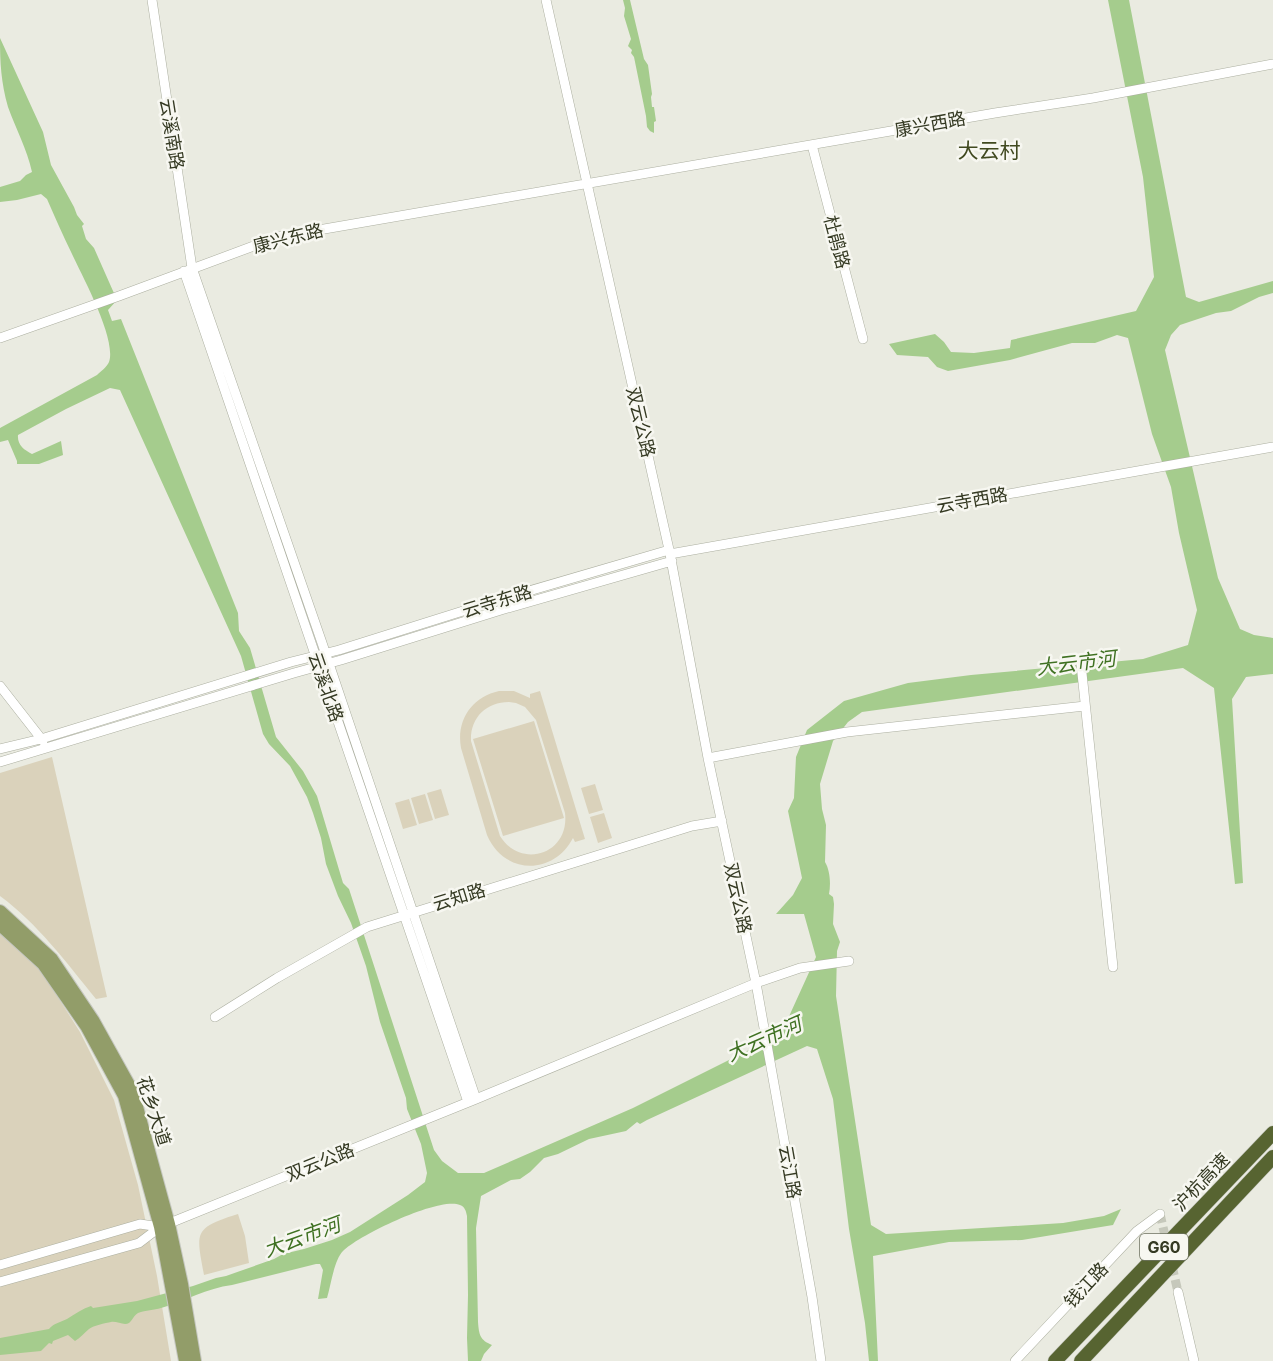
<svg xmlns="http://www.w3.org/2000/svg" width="1273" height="1361" font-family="Inter,'Noto Sans SC',sans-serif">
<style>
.green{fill:#dad2bb;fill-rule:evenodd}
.water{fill:#a5cc8d}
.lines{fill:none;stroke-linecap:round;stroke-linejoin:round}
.minor-tunnel{stroke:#c6c8bb;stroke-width:9;stroke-dasharray:9 4.5;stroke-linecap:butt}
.minor-casing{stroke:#acafa0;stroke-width:10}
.major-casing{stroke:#c6c8c1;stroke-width:14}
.highway-casing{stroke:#c6c8c1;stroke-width:15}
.minor{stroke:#fff;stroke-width:9}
.major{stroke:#929d69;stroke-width:12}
.highway{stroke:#576431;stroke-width:14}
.labels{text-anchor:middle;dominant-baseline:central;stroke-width:5;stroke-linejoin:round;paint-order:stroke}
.shield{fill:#f7f7f1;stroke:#6f7361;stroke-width:1.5}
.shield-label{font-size:16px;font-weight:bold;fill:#353a23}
.street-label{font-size:18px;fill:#353a23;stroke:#f7f7f1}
.water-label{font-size:20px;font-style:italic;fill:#3f7122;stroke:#f7f7f1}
.quarter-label{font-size:21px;fill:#414a20;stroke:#f7f7f1}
</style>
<rect width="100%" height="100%" fill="#eaebe1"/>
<!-- green -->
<path class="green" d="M499 691H514L530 698V694L540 691 585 839 575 842 573 838C553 876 504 875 487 835L461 748C456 720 472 697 499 691ZM509 702 516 703 525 707 536 720 565 813C570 854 521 870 500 836L471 741C470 718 486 702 509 702Z
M534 721 564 818 503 836 473 739Z
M52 757 107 997 96 999C66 962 38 924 0 896V773Z
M595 784 603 810 589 814 581 788Z
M441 789 449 815 435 819 427 793Z
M425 794 433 820 419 824 411 798Z
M409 799 417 825 403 829 395 803Z
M604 813 612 838 598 843 590 817Z
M0 930 42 972 80 1032 114 1100 138 1185 157 1276 171 1361H0Z
M238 1214 245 1236 249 1263 204 1275C196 1232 193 1228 238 1214Z"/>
<!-- water -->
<path class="water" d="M623 0H630L644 59 648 65 652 94 651 97 652 107H654L656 121 654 122V133L650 131 647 127 646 116 634 57 631 53 632 50 628 46 631 39 624 16 625 8Z
M1108 0H1129L1186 297 1199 302 1273 281V293L1259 297 1231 311 1216 313 1180 325 1171 335 1165 350 1218 578 1240 629 1254 635 1273 638V674L1246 677 1232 699 1243 883 1235 884 1214 688 1183 668 862 712 848 722 833 741 820 784 822 809 826 825 825 862C830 870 831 884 829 894L833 897 834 904 833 924 840 942 837 951 836 996 871 1225 886 1234 1063 1223 1104 1216 1121 1209 1113 1225 1022 1240 949 1242 873 1256 878 1361H869L865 1323 849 1229 833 1099 817 1049 807 1046 647 1120 640 1124 637 1122 626 1131 589 1139 558 1154 544 1158 530 1172 520 1179 511 1180 481 1196 476 1228 478 1322C479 1335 480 1340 492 1345L484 1354 481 1361H468L467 1338 468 1295 467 1216C466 1211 465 1207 460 1205 440 1196 359 1235 343 1251 334 1260 331 1285 327 1298L318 1299 323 1270 320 1264H316L232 1285C207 1288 185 1301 161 1308 154 1310 146 1310 138 1313 133 1316 133 1320 129 1323 124 1326 117 1321 111 1322 106 1323 92 1326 89 1329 84 1333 80 1338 75 1341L68 1335 53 1341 52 1344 49 1343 41 1351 0 1355V1338L49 1329C54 1323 61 1322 67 1319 75 1314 82 1309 91 1306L93 1308 137 1301 193 1286 216 1278 226 1276 274 1259 283 1254 304 1249 332 1240 350 1232 408 1195 425 1182 427 1173 421 1144 407 1109 406 1098 380 1022 366 966 351 923 338 896 326 864 321 838 313 813 307 797 290 766 269 744 263 734 241 656 120 390 110 388 66 409 18 435C17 445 24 450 32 454L61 441 63 455 39 464H17V461L8 440 0 442V428L97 375C101 371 107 367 109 362 117 339 82 276 72 254 63 236 55 217 47 199L41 194 17 200 0 202V187L20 181 26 175 32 172C27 149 16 129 8 107 1 82 0 63 0 38L43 132 51 165 74 207 77 215 84 224 82 226 86 239 94 248 117 300 108 310 112 321 121 319 238 613 239 631 250 648 276 737 303 771 317 796 343 883 349 889 434 1150 442 1161 458 1173H484L633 1108 781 1034 816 957 804 914H776L793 895 802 878 788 811 794 798 796 757 807 730 844 701 908 683 971 675 1143 659 1188 645 1197 610 1179 533 1171 487 1152 434 1128 338 1117 335 1095 343H1072L1010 360 948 371 937 367 928 357 897 355 889 344 935 334 944 342 951 352 974 353 1010 348 1011 340 1136 311 1154 277 1143 177Z"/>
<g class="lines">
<!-- minor-tunnel -->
<path class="minor-tunnel" d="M1160 1214 1178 1292"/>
<defs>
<path id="minor" d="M152 0 192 268 321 640 476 1099
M546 0 670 554 708 758 756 983 812 1297 821 1361
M812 145 863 339
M184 271 468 1102
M0 338 119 296 278 237 995 113 1093 98 1273 64
M670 554 1273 447
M1081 664 1113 967
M0 686 43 741
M0 749 41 739 291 662 339 650 498 600 669 550
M708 758 847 732 1085 706
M0 762 294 673 341 660 501 610 672 561
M215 1017 277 978 367 927 692 826 722 821
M0 1265 140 1224 160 1227
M0 1282 139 1243 160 1227 476 1099 756 983 800 968 849 961
M1178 1292 1194 1361
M1015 1361 1137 1231 1160 1214"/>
<path id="major" d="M0 911 52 959 93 1020 133 1092 169 1224 182 1284 195 1361
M0 925 43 964 86 1026 124 1096 160 1227 185 1361"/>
<path id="highway" d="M1055 1361 1273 1133
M1081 1361 1273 1157"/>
</defs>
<!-- minor casing -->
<use href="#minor" class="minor-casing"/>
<!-- major casing -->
<use href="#major" class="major-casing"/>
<!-- highway casing -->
<use href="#highway" class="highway-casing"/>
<!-- minor -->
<use href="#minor" class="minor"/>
<!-- major -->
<use href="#major" class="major"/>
<!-- highway -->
<use href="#highway" class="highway"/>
</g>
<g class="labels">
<!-- shield labels -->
<rect class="shield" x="1140" y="1234" width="48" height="26" rx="4.5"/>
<g class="shield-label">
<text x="1164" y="1247">G60</text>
</g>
<!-- street labels -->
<g class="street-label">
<text transform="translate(930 124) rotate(-10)">康兴西路</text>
<text transform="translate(172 134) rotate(81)">云溪南路</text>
<text transform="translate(288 238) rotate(-14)">康兴东路</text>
<text transform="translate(837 242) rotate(75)">杜鹃路</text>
<text transform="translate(641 422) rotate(77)">双云公路</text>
<text transform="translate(972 500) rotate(-10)">云寺西路</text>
<text transform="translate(497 601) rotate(-17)">云寺东路</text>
<text transform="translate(326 687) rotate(71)">云溪北路</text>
<text transform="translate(459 897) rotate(-17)">云知路</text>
<text transform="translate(738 898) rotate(78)">双云公路</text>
<text transform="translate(154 1111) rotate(72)">花乡大道</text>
<text transform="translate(320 1162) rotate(-22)">双云公路</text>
<text transform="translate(790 1172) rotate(80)">云江路</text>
<text transform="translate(1201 1182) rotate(-46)">沪杭高速</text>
<text transform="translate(1086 1285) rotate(-47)">钱江路</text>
</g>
<!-- water labels -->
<g class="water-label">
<text transform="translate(1076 663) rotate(-7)">大云市河</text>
<text transform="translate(764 1039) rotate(-24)">大云市河</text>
<text transform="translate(302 1237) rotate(-20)">大云市河</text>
</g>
<!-- quarter labels -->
<g class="quarter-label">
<text x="989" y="150">大云村</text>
</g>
</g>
</svg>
